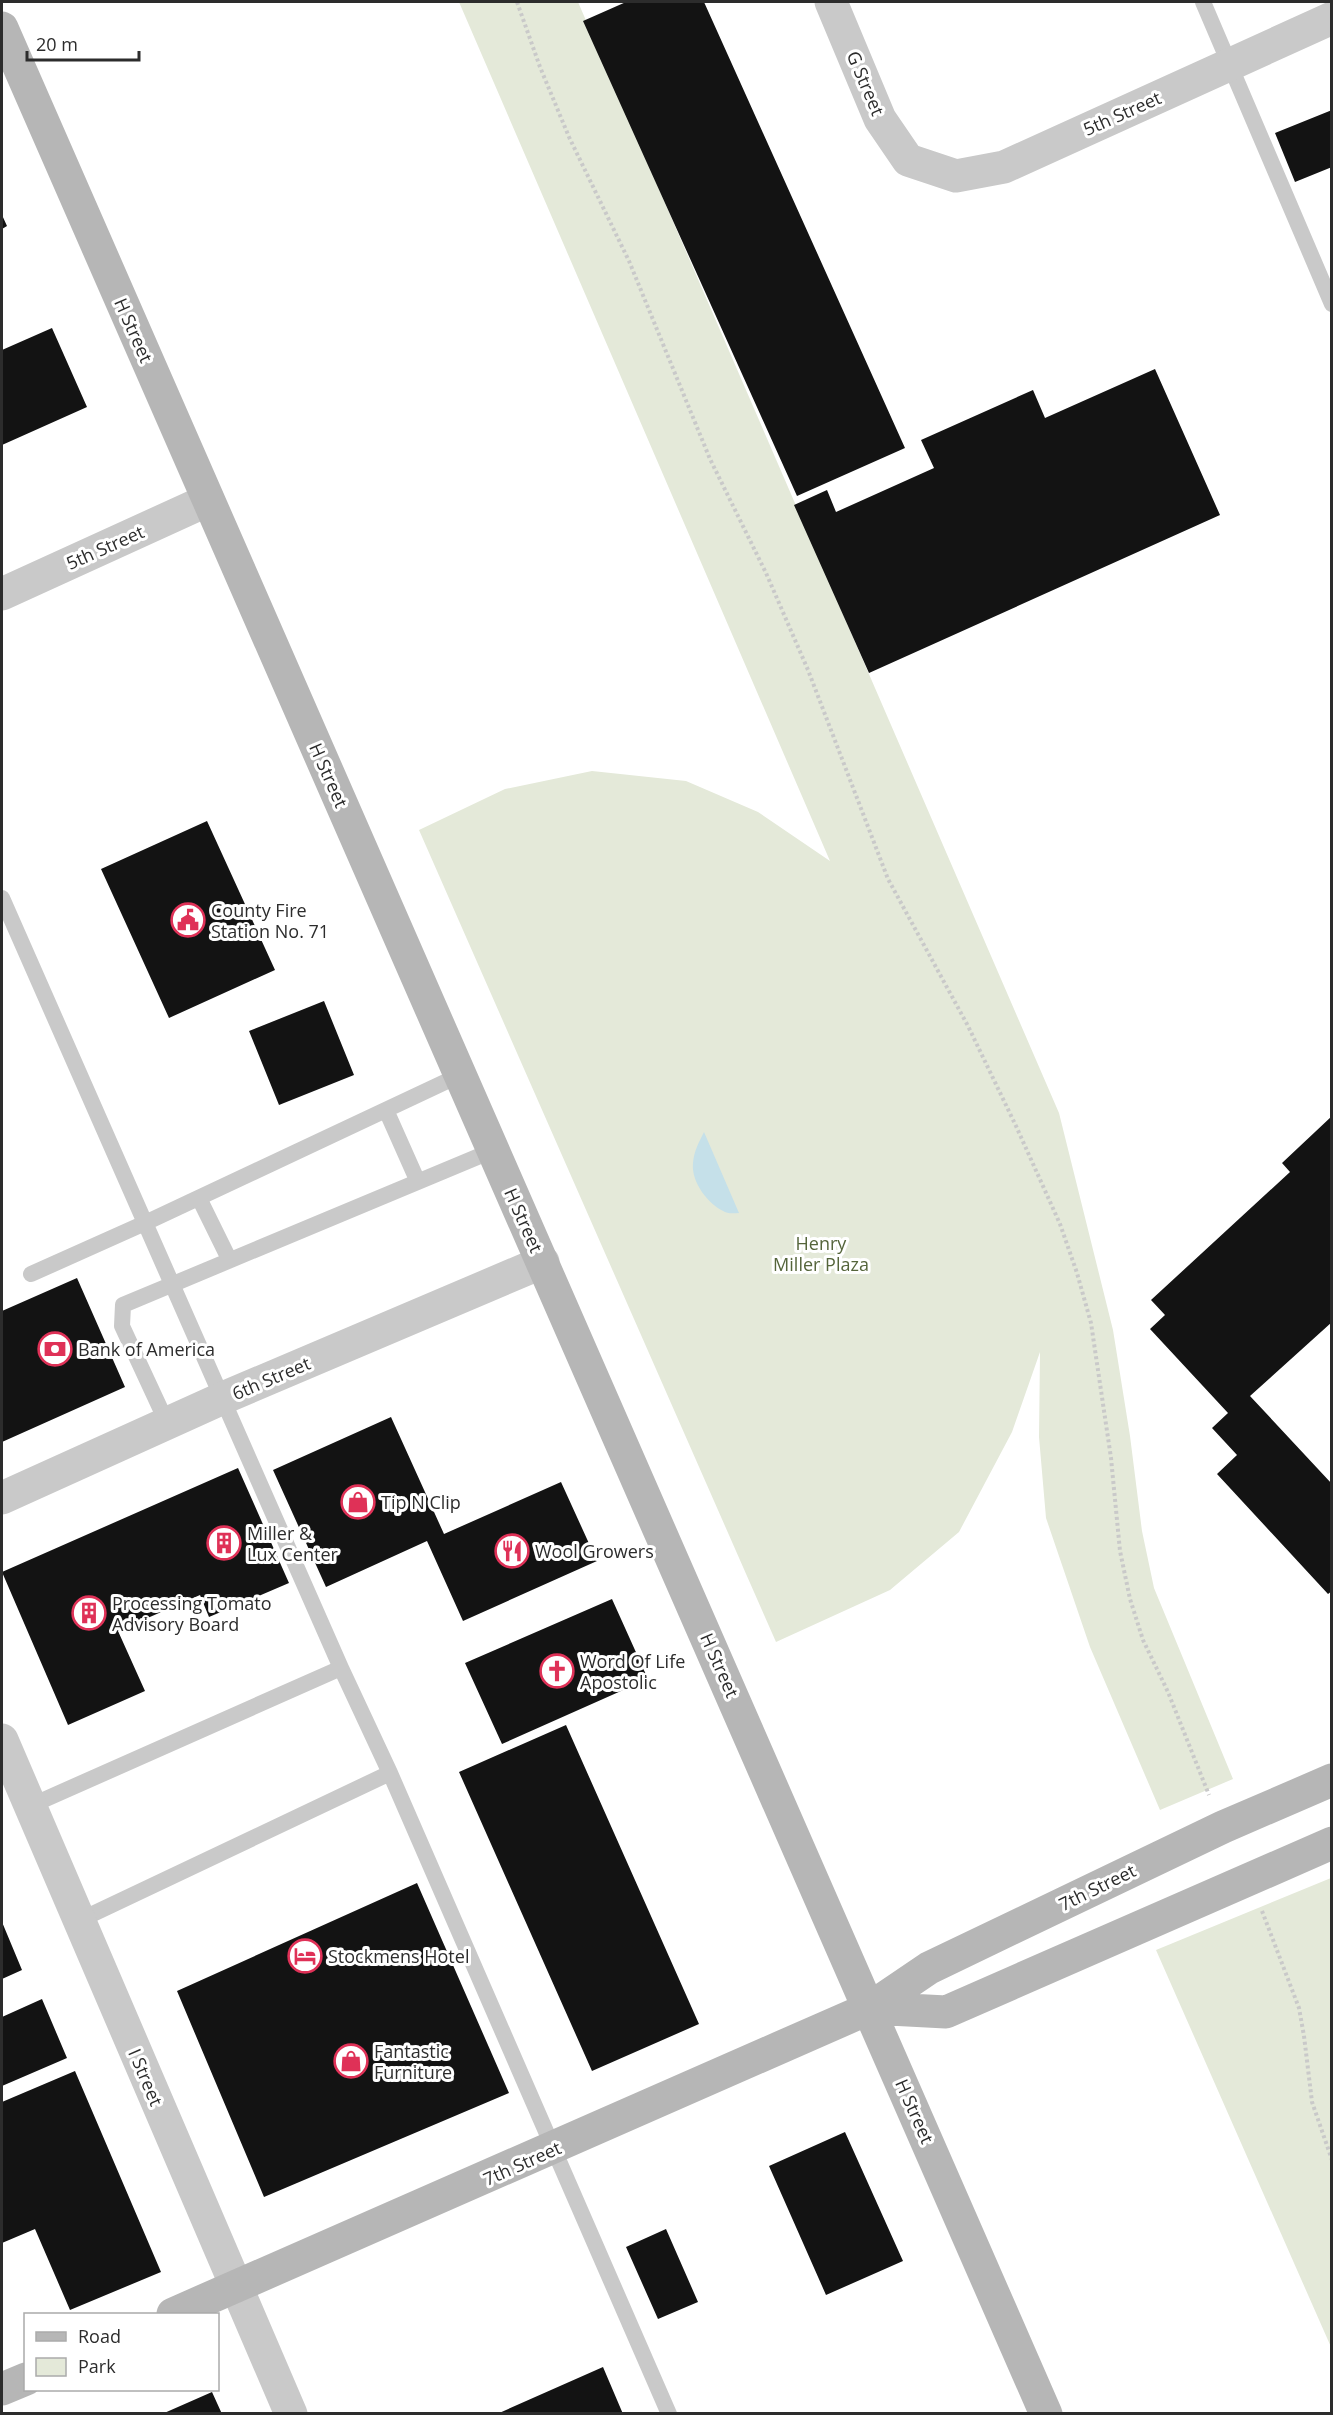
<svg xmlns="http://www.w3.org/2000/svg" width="1333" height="2415" font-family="'Open Sans',sans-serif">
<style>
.green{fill:#e4e9d9}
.water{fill:#c5e0e9}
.building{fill:#131313}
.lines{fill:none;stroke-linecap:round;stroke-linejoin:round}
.path{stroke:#c9c9c9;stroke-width:4;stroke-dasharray:3 3;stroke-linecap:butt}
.lane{stroke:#c9c9c9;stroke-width:16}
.street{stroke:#c9c9c9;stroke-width:33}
.secondary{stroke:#b6b6b6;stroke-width:33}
.labels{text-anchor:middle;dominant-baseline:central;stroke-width:6;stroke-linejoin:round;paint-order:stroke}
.street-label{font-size:18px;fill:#2c2c2c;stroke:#fff}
.poi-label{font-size:18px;fill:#2c2c2c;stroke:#fff;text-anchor:start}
.park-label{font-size:18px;fill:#55653b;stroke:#fff}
</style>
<rect width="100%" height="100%" fill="#fff"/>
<!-- green -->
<path class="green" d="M459 2H578L1059 1113 1113 1330 1130 1436 1142 1531 1154 1588 1233 1779 1160 1810 1090 1647 1046 1518 1039 1437 1040 1352 1012 1432 959 1532 890 1590 776 1642 419 830 505 789 592 771 686 781 758 812 830 861Z
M1331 1878V2347L1156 1950Z"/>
<!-- water -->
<path class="water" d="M704 1132 739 1213C735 1213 729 1214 725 1212 708 1204 691 1182 693 1163 694 1151 699 1142 704 1132Z"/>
<!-- building -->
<path class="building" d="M626 2H704L905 448 797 496 583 21Z
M1332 110V167L1295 182 1275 133Z
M2 215 7 226 2 229Z
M52 328 87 407 2 445V350Z
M1155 369 1220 515 869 673 794 505 827 490 836 512 934 468 921 440 1033 390 1045 418Z
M207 821 275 970 169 1018 101 869Z
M324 1001 354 1075 279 1105 249 1031Z
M1332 1116V1322L1250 1396 1332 1484V1591L1328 1594 1217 1474 1237 1455 1212 1428 1228 1413 1150 1329 1165 1315 1151 1300 1290 1172 1282 1163Z
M77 1278 125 1387 2 1442V1311Z
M391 1417 444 1534 561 1482 597 1561 463 1621 427 1541 326 1587 273 1470Z
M238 1468 289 1583 209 1617 200 1595 118 1631 145 1691 68 1725 2 1572Z
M612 1599 648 1679 502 1744 465 1663Z
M566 1725 699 2024 592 2071 459 1772Z
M417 1883 509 2093 264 2197 177 1991Z
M2 1922 22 1970 2 1979Z
M42 1999 67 2058 2 2086V2017Z
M75 2071 161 2272 70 2310 35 2229 2 2243V2102Z
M845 2132 903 2261 826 2295 769 2166Z
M666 2229 698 2302 658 2319 626 2247Z
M603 2367 623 2414H497Z
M212 2392 222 2414H162Z"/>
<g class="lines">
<!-- path -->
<path class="path" d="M517 2 540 67 569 137 629 261 710 459 766 573 808 670 888 879 968 1026 1016 1126 1060 1224 1077 1273 1091 1323 1111 1458 1120 1551 1130 1599 1143 1640 1168 1692 1209 1795
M1262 1911 1299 2008 1304 2036 1312 2102 1332 2160"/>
<!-- lane -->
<path class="lane" d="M1203 2 1332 304
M2 898 341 1668 390 1773 669 2414
M386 1110 418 1182
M199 1198 229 1259
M31 1274 145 1223 460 1075
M167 1423 122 1326 123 1305 494 1150
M30 1806 341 1668
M80 1920 390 1773"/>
<!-- street -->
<path class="street" d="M831 2 880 119 908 160 956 176 1004 167 1332 18
M2 594 208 500
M2 1498 223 1398 543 1262
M2 1740 291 2414"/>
<!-- secondary -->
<path class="secondary" d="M2 28 1046 2414
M870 2008 946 2012 1332 1843
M173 2314 870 2008 929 1968 1223 1827 1332 1780
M2 2389 26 2379"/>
</g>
<!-- icons -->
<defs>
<symbol id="civic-ring" viewBox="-11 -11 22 22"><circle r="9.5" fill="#fff" stroke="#df3157" stroke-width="1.5"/><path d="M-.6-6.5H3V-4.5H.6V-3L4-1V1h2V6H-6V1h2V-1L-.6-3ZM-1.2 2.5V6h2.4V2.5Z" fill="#df3157"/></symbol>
<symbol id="bank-ring" viewBox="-11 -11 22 22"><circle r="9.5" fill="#fff" stroke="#df3157" stroke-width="1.5"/><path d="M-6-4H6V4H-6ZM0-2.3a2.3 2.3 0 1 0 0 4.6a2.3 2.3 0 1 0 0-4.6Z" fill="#df3157"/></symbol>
<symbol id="shop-ring" viewBox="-11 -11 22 22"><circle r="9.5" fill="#fff" stroke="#df3157" stroke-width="1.5"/><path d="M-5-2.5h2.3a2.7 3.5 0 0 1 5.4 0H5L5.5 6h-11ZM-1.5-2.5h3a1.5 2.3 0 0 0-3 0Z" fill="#df3157"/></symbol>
<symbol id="building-ring" viewBox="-11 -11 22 22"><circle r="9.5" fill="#fff" stroke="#df3157" stroke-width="1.5"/><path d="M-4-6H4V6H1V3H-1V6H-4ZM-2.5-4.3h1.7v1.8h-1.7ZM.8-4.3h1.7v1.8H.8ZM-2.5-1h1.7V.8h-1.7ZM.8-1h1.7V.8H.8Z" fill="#df3157"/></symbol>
<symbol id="restaurant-ring" viewBox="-11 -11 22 22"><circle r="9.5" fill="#fff" stroke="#df3157" stroke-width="1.5"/><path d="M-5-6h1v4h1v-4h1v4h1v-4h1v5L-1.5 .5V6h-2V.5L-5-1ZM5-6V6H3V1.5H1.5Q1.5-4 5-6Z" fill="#df3157"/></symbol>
<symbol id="church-ring" viewBox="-11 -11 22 22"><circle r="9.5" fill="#fff" stroke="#df3157" stroke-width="1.5"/><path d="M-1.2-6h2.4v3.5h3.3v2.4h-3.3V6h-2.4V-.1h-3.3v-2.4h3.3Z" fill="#df3157"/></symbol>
<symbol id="hotel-ring" viewBox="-11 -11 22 22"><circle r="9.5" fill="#fff" stroke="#df3157" stroke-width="1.5"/><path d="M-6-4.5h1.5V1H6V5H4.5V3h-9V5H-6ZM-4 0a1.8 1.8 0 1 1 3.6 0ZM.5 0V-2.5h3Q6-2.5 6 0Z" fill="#df3157"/></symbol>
</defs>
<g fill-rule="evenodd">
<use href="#civic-ring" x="169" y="901" width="38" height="38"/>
<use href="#bank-ring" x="36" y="1330" width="38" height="38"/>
<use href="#shop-ring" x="339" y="1483" width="38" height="38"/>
<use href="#building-ring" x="205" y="1524" width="38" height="38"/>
<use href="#restaurant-ring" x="493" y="1532" width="38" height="38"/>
<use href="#building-ring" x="70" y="1594" width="38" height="38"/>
<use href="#church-ring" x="538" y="1652" width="38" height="38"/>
<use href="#hotel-ring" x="286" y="1937" width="38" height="38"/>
<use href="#shop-ring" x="332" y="2042" width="38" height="38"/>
</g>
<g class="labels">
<!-- street labels -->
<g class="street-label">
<text transform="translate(866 83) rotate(67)">G Street</text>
<text transform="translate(1122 113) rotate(-24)">5th Street</text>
<text transform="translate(134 330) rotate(66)">H Street</text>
<text transform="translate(105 547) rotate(-24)">5th Street</text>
<text transform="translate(329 775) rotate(66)">H Street</text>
<text transform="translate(524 1220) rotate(66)">H Street</text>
<text transform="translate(271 1378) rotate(-23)">6th Street</text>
<text transform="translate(720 1665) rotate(66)">H Street</text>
<text transform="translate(1097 1887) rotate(-26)">7th Street</text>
<text transform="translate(146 2077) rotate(67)">I Street</text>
<text transform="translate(915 2111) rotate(66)">H Street</text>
<text transform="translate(522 2163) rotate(-24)">7th Street</text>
</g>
<!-- poi labels -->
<g class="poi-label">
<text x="211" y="910">County Fire<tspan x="211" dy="21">Station No. 71</tspan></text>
<text x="78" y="1349">Bank of America</text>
<text x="381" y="1502">Tip N Clip</text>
<text x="247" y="1533">Miller &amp;<tspan x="247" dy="21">Lux Center</tspan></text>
<text x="535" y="1551">Wool Growers</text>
<text x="112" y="1603">Processing Tomato<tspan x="112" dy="21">Advisory Board</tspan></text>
<text x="580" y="1661">Word Of Life<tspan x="580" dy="21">Apostolic</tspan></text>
<text x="328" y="1956">Stockmens Hotel</text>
<text x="374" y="2051">Fantastic<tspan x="374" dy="21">Furniture</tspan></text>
</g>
<!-- park labels -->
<g class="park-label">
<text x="821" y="1243">Henry<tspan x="821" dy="21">Miller Plaza</tspan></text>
</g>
</g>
<!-- border -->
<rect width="1333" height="2415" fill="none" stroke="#2c2c2c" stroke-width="6"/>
<!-- legend -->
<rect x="24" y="2313" width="195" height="78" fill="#ffffff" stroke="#ababab" stroke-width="1.5"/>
<rect x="36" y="2332" width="30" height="9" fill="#b6b6b6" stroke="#ababab" stroke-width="1.5"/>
<text x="78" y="2343" font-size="18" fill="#2c2c2c">Road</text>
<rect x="36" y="2358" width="30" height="18" fill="#e4e9d9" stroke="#ababab" stroke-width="1.5"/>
<text x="78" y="2373" font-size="18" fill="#2c2c2c">Park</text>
<!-- scale -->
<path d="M27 51v9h112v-9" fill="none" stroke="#2c2c2c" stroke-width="3"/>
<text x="36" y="51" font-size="18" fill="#2c2c2c" stroke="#ffffff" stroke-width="4.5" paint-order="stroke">20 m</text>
</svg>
